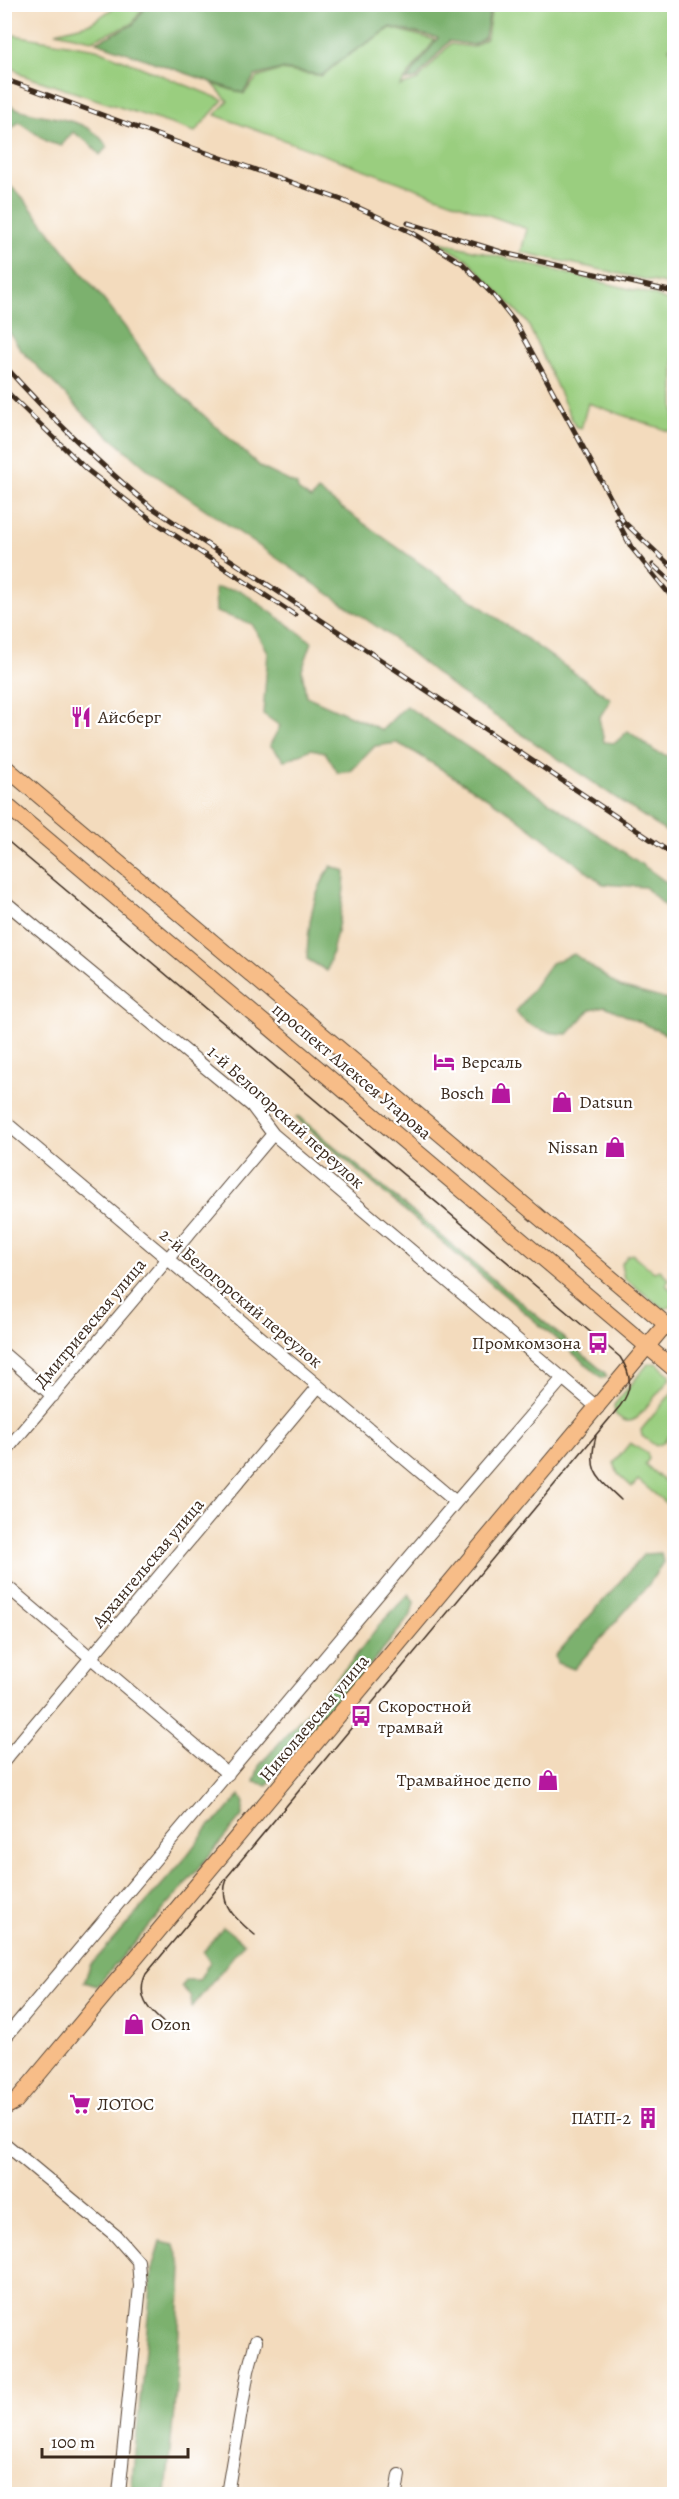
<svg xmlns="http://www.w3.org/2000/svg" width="679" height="2499" font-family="Alegreya,serif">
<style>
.green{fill:#9ace7f;stroke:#6a7c4e;stroke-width:1.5}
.forest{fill:#7bb16e;stroke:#5b6e46;stroke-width:1.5}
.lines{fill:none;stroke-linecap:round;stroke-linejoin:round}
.minor-casing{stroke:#574536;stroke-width:14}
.major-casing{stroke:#574536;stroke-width:17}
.minor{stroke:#fff;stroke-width:12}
.major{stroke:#f7bd88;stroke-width:15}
.tram{stroke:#3b2a1e;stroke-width:1.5}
.rail-casing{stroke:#3b2a1e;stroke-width:5}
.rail{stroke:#fff;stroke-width:3;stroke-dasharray:9;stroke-linecap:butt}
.labels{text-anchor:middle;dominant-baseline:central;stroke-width:4.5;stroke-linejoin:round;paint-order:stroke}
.poi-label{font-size:18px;fill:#3b2a1e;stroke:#fff;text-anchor:start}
.street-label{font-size:18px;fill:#3b2a1e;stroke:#fff}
</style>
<rect width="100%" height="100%" fill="#fff"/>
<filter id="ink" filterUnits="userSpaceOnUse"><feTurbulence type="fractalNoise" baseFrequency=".0167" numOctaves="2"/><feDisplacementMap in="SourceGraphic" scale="12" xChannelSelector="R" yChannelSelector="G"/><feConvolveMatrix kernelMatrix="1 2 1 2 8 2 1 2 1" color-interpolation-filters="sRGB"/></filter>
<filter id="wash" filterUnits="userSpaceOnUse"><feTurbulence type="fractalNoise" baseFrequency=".008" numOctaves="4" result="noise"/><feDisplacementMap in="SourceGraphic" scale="24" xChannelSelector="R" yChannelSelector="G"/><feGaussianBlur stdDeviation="1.35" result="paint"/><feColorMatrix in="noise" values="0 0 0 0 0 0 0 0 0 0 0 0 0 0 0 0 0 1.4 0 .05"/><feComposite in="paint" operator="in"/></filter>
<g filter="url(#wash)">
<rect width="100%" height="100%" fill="#f3dbbd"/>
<!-- green -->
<path class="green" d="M118 5H145L132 24 92 40 56 32 91 23Z
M492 5H674V45L669 48 674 54V286L521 252 527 229 215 115 228 101 213 84 244 94 257 78 280 70 322 76 344 58 391 28 435 40 400 86 418 80 450 44 473 47 487 38Z
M8 34 96 49 223 100 195 132 22 75 5 62V35Z
M436 241 654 295 674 304V433L588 403 581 429 575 426 527 322 467 259Z
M632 1254 654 1272 660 1270 669 1279 666 1285 671 1290 674 1288 673 1306 664 1309 624 1278 621 1265 627 1256Z
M656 1363 670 1375 669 1380 637 1418C627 1424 623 1421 615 1414L614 1405 648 1364Z
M674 1390V1430L663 1443 656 1446 642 1436 641 1430Z
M630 1443 647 1453 649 1459 645 1464 674 1490V1510L638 1480 632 1487 618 1474 614 1463Z"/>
<!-- forest -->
<path class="forest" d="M147 5V4L491 5 485 37 473 45 449 41 417 78 406 81 438 38 391 27 343 58 322 75 281 69 255 76 243 93 96 42 133 25Z
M5 103C37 122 87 111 107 147L100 155 89 143 73 132 61 146 48 142 19 122 5 135Z
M4 180 23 198 125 327 157 373 262 468 297 485 298 490 311 499 318 491 611 699 599 718 604 742 615 743 628 731 656 752 674 758V837L458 691 386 633 151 472 89 419 21 350 5 326Z
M215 588 240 590 312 642 302 670 306 696 382 730 406 706 637 861 674 888V914L645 887 603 884 511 813 416 753 397 743 375 746 351 771 338 773 325 752 311 749 285 761 270 745 280 726 263 714 268 652 252 624 216 612Z
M331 866 345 871C344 905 336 938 327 971L307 959C308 925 312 894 331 866Z
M574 954 620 987 672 1001 674 999V1038L605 1006 591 1009 568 1034C549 1034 527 1028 516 1012L551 963Z
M298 1116 605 1373 607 1377 602 1378 296 1118Z
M661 1553 663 1562 649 1584 574 1669 557 1663 555 1656 644 1554Z
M409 1594 414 1602 411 1615 354 1685 267 1785 254 1782 259 1766 352 1661 379 1625Z
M240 1795 244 1803 242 1816 184 1886 97 1986 84 1982 90 1966 182 1862 209 1826 225 1813Z
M223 1927 244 1943 192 2007 191 1997 181 1987 187 1980H199L210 1962 203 1952Z
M160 2242 174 2245 182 2269 176 2389 166 2494H131L153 2266Z"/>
</g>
<g filter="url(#ink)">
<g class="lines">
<defs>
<path id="minor" d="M4 901 252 1106 273 1134 598 1408
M4 1121 456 1502
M4 1354 53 1396
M4 1453 273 1134
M4 1584 228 1774
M4 1761 318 1387
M4 2039 456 1502 563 1378
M4 2143 115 2235 138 2261 140 2286 119 2494
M227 2494 248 2371 256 2341
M396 2494 399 2475"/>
<path id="major" d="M4 766 674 1331
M4 803 674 1369
M4 2108 15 2102 27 2088 666 1324"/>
</defs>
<!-- minor casing -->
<use href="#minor" class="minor-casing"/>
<!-- major casing -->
<use href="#major" class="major-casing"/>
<!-- minor -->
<use href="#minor" class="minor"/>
<!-- major -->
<use href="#major" class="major"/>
<!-- tram -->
<path class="tram" d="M4 838 620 1357C632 1375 633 1389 620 1406L146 1974C133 2001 156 2017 175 2032
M596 1436C587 1472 596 1476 621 1500
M227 1879C217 1905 237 1920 255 1935"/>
<defs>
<path id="rail" d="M4 79 190 147 342 200 411 232 462 263 494 296 517 325 623 521 674 569
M408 223 508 254 674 292
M4 365C50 417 98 463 151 507L674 855
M4 389 86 469 149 518 295 615
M617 520 631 547 674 600
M653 565 674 584"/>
</defs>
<!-- rail casing -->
<use href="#rail" class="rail-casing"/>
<!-- rail -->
<use href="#rail" class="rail"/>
</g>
</g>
<!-- icons -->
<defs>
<symbol id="restaurant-bare" viewBox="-9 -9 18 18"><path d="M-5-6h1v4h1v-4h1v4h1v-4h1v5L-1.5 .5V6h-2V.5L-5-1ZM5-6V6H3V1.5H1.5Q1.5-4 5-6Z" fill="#b5179e" stroke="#fff" stroke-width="2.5" paint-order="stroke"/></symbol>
<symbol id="hotel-bare" viewBox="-9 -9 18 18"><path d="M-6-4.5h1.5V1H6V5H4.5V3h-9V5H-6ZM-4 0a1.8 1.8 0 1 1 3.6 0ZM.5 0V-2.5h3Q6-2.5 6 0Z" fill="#b5179e" stroke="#fff" stroke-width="2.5" paint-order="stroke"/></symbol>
<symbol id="shop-bare" viewBox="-9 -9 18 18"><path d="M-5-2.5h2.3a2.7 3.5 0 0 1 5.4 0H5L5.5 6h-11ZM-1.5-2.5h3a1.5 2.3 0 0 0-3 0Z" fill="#b5179e" stroke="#fff" stroke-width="2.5" paint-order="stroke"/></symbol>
<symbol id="bus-bare" viewBox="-9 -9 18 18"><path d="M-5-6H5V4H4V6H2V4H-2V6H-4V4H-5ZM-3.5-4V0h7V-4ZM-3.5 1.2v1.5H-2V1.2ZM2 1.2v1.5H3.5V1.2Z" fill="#b5179e" stroke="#fff" stroke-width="2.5" paint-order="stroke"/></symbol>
<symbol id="supermarket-bare" viewBox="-9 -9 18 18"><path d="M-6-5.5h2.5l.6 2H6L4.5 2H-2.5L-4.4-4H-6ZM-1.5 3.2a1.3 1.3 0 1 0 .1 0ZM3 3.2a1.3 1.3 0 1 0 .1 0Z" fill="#b5179e" stroke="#fff" stroke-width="2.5" paint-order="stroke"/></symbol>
<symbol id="building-bare" viewBox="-9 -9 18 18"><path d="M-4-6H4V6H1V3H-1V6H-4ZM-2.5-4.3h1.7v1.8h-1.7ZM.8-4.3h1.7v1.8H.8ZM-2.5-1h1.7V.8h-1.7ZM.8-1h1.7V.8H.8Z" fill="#b5179e" stroke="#fff" stroke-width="2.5" paint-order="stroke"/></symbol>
</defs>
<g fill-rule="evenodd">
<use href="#restaurant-bare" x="66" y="702" width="30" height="30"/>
<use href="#hotel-bare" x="429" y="1047" width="30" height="30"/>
<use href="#shop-bare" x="486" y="1078" width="30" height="30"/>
<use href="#shop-bare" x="547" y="1087" width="30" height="30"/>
<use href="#shop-bare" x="600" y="1132" width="30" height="30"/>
<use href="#bus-bare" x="583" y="1328" width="30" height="30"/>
<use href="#bus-bare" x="346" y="1701" width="30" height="30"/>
<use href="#shop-bare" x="533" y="1765" width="30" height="30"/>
<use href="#shop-bare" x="119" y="2009" width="30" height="30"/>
<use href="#supermarket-bare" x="65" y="2089" width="30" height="30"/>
<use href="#building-bare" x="633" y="2103" width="30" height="30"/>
</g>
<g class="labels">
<!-- poi labels -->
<g class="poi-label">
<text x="98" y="717">Айсберг</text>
<text x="461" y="1062">Версаль</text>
<text x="484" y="1093" text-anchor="end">Bosch</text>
<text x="579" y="1102">Datsun</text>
<text x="598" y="1147" text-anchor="end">Nissan</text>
<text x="581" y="1343" text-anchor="end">Промкомзона</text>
<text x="378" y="1706">Скоростной<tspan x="378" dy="21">трамвай</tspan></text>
<text x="531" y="1780" text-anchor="end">Трамвайное депо</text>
<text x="151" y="2024">Ozon</text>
<text x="97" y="2104">ЛОТОС</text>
<text x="631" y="2118" text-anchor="end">ПАТП-2</text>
</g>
<!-- street labels -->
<g class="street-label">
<text transform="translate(352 1071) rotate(40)">проспект Алексея Угарова</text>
<text transform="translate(286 1117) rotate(42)">1-й Белогорский переулок</text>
<text transform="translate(241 1298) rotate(40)">2-й Белогорский переулок</text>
<text transform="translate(90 1323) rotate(-50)">Дмитриевская улица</text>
<text transform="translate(148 1563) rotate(-50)">Архангельская улица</text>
<text transform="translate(314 1718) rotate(-50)">Николаевская улица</text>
</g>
</g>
<!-- margin -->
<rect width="679" height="2499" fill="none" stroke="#fff" stroke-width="24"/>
<!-- scale -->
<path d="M42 2448v9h146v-9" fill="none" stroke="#3b2a1e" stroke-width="3"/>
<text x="51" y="2448" font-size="18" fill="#3b2a1e" stroke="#ffffff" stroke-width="4.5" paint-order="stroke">100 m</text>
</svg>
